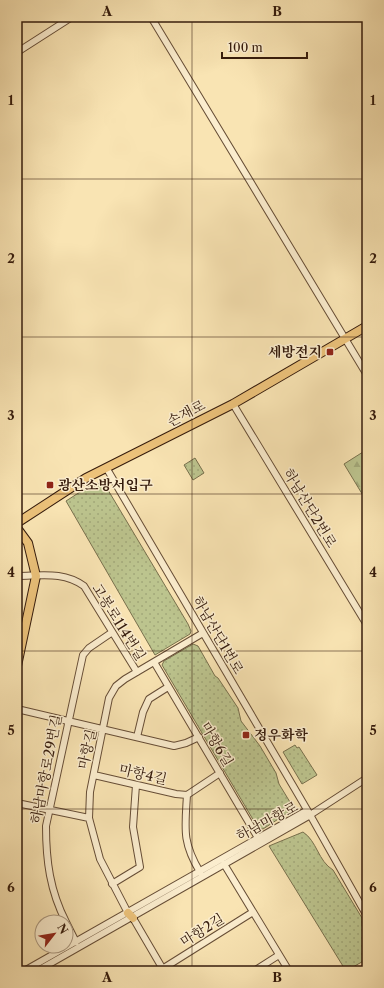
<svg xmlns="http://www.w3.org/2000/svg" width="384" height="988" font-family="'Libre Caslon Text','Noto Serif KR',serif">
<style>
.grass{fill:url(#grass-dots);stroke:#78704d}
.forest{fill:url(#forest-firs);stroke:#78704d}
.lines{fill:none;stroke-linecap:round;stroke-linejoin:round}
.minor-casing{stroke:#664d36;stroke-width:8}
.major-casing{stroke:#351b0c;stroke-width:10}
.minor{stroke:#fbedce;stroke-width:6}
.major{stroke:#ecc27a;stroke-width:8}
.grid{fill:none;stroke:#351b0c;stroke-width:1;stroke-opacity:0.55}
.poi-dot{fill:#8f2418;stroke:#fbedce;stroke-width:1.5}
.labels{text-anchor:middle;dominant-baseline:central;stroke-width:3;stroke-linejoin:round;paint-order:stroke}
.poi-label{font-size:14px;font-weight:bold;fill:#351b0c;stroke:#fbedce;text-anchor:start}
.street-label{font-size:14px;fill:#351b0c;stroke:#fbedce}
.neatline{fill:none;stroke:#351b0c;stroke-width:1.5}
.grid-label{font-size:13px;text-anchor:middle;font-weight:bold;fill:#351b0c}
</style>
<defs>
<pattern id="grass-dots" width="8" height="8" patternUnits="userSpaceOnUse"><rect width="8" height="8" fill="#bcc48e"/><path d="M2 2h.1M6 6h.1" fill="none" stroke="#a2a879" stroke-width="1.8" stroke-linecap="round"/></pattern>
<pattern id="forest-firs" width="22" height="20" patternUnits="userSpaceOnUse"><rect width="22" height="20" fill="#bcc48e"/><path d="M5 1l3.5 6h-7zM16 11l3.5 6h-7z" fill="#a2a879"/></pattern>
</defs>
<rect width="100%" height="100%" fill="#f9e4b3"/>
<filter id="stains"><feTurbulence type="fractalNoise" baseFrequency=".005" numOctaves="4"/><feColorMatrix values="0 0 0 0 .2 0 0 0 0 .09 0 0 0 0 .02 0 0 0 .5 -.17"/></filter>
<radialGradient id="worn" r=".72"><stop offset=".6" stop-color="#630" stop-opacity="0"/><stop offset="1" stop-color="#630" stop-opacity=".3"/></radialGradient>
<!-- grass -->
<path class="grass" d="M195 458 204 473 193 480 184 465Z
M94 483 103 484 108 490 188 624 191 631 190 634 155 655 66 501Z
M193 644 198 646 215 676 218 678 238 708 241 721 260 746 276 773 279 784 293 807 286 814 263 829 258 828 162 665 164 661Z
M295 745 297 748 299 747 317 775 302 784 283 752Z
M303 832C317 841 318 861 333 870L362 918V926L367 934V959L346 971 269 846Z"/>
<!-- forest -->
<path class="forest" d="M363 452 367 460V502L344 464Z"/>
<g class="lines">
<defs>
<path id="minor" d="M151 17 367 375
M17 57 19 51 72 17
M233 404 367 625
M107 469 309 813 367 916
M17 576C41 576 63 571 84 586L137 672
M154 662 258 838
M17 709 174 746 186 743 199 737
M137 737 143 712 149 699 168 687
M94 775 176 794 187 795 220 773
M187 795C185 829 182 842 200 872
M17 803 89 818
M224 864 289 971
M112 884 140 867 133 827 136 785
M128 913 100 859 89 818 90 792 109 698 116 686 125 679 203 633
M133 918 164 971
M66 922C50 891 46 861 46 826L83 655 89 648 111 633
M66 922 76 942
M24 971 304 812 309 813
M37 971 307 817 367 778
M159 971 253 912
M254 971 279 955
M362 971 367 968"/>
<path id="major" d="M17 523 86 478 233 404 367 326
M17 528 28 543 36 576 17 666
M128 913 133 918
M17 968 19 971"/>
</defs>
<!-- minor casing -->
<use href="#minor" class="minor-casing"/>
<!-- major casing -->
<use href="#major" class="major-casing"/>
<!-- minor -->
<use href="#minor" class="minor"/>
<!-- major -->
<use href="#major" class="major"/>
</g>
<!-- grid -->
<path class="grid" d="M192 17V971M17 179H367M17 337H367M17 494H367M17 651H367M17 809H367"/>
<!-- markers -->
<g class="poi-dot">
<rect x="326" y="348" width="8" height="8" rx="2"/>
<rect x="46" y="481" width="8" height="8" rx="2"/>
<rect x="242" y="731" width="8" height="8" rx="2"/>
</g>
<g class="labels">
<!-- poi labels -->
<g class="poi-label">
<text x="322" y="352" text-anchor="end">세방전지</text>
<text x="58" y="485">광산소방서입구</text>
<text x="254" y="735">정우화학</text>
</g>
<!-- street labels -->
<g class="street-label">
<text transform="translate(186 413) rotate(-27)">손재로</text>
<text transform="translate(310 508) rotate(59)">하남산단2번로</text>
<text transform="translate(119 622) rotate(58)">고봉로114번길</text>
<text transform="translate(218 635) rotate(60)">하남산단1번로</text>
<text transform="translate(217 744) rotate(59)">마항6길</text>
<text transform="translate(87 749) rotate(-77)">마항길</text>
<text transform="translate(46 769) rotate(-79)">하남마항로29번길</text>
<text transform="translate(143 774) rotate(13)">마항4길</text>
<text transform="translate(267 821) rotate(-28)">하남마항로</text>
<text transform="translate(202 930) rotate(-32)">마항2길</text>
</g>
</g>
<!-- margin -->
<rect width="384" height="988" fill="none" stroke="#f9e4b3" stroke-width="44"/>
<!-- north arrow -->
<g transform="translate(54 934) rotate(59)"><circle r="19" fill="#fbedce" stroke="#ac9980"/>
<path d="M0-3L7 15L0 10L-7 15Z" fill="#8f2418"/>
<text y="-6" font-size="11" font-weight="bold" text-anchor="middle" fill="#351b0c">N</text>
</g>
<!-- scale -->
<path d="M222 52v6h85v-6" fill="none" stroke="#351b0c" stroke-width="2"/>
<text x="228" y="52" font-size="12" fill="#351b0c" stroke="#fbedce" stroke-width="3" paint-order="stroke">100 m</text>
<rect x="22" y="22" width="340" height="944" class="neatline"/>
<g class="grid-label">
<text x="107" y="16">A</text>
<text x="277" y="16">B</text>
<text x="11" y="105">1</text>
<text x="373" y="105">1</text>
<text x="11" y="263">2</text>
<text x="373" y="263">2</text>
<text x="11" y="420">3</text>
<text x="373" y="420">3</text>
<text x="11" y="577">4</text>
<text x="373" y="577">4</text>
<text x="11" y="735">5</text>
<text x="373" y="735">5</text>
<text x="11" y="892">6</text>
<text x="373" y="892">6</text>
<text x="107" y="982">A</text>
<text x="277" y="982">B</text>
</g>
<rect width="100%" height="100%" filter="url(#stains)"/>
<rect width="100%" height="100%" fill="url(#worn)"/>
</svg>
